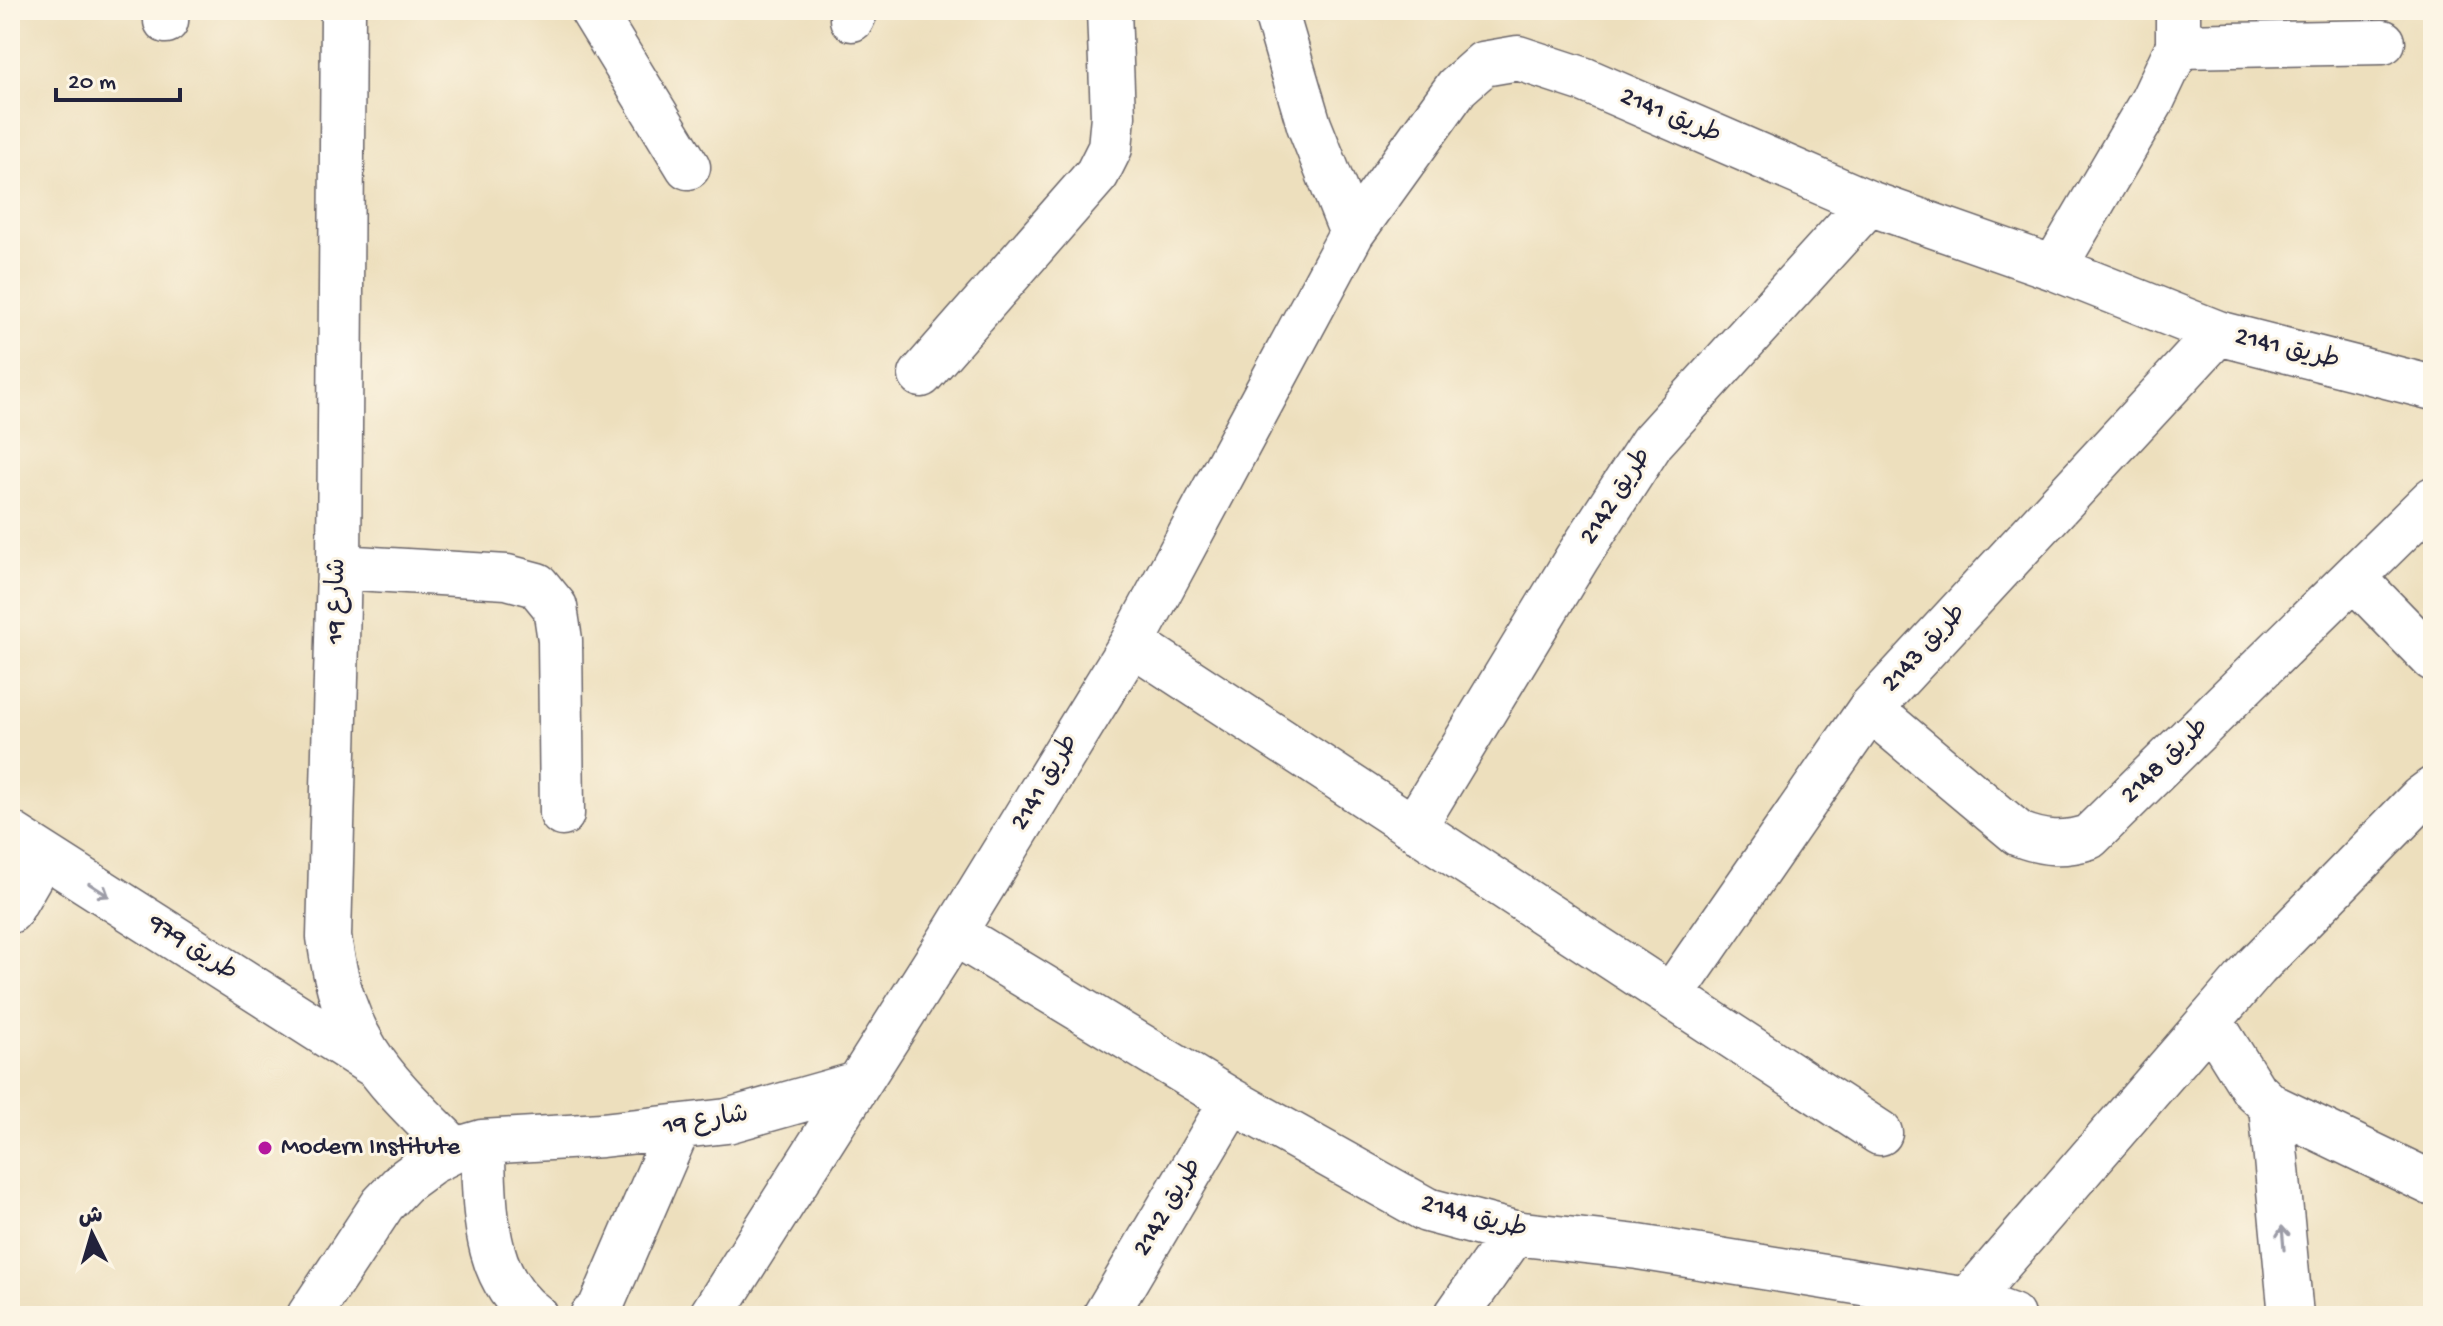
<svg xmlns="http://www.w3.org/2000/svg" width="2443" height="1326" font-family="'Gochi Hand','Playpen Sans Arabic',sans-serif">
<style>
.lines{fill:none;stroke-linecap:round;stroke-linejoin:round}
.minor-casing{stroke:#696468;stroke-width:47}
.minor{stroke:#fff;stroke-width:44}
.oneway{stroke:#9c9ca7}
.poi-dot{fill:#b5179e;stroke:#fcf5e5;stroke-width:3}
.labels{text-anchor:middle;dominant-baseline:central;stroke-width:6;stroke-linejoin:round;paint-order:stroke}
.street-label{font-size:26px;fill:#22223b;stroke:#fcf5e5}
.poi-label{font-size:26px;fill:#22223b;stroke:#fcf5e5;text-anchor:start}
</style>
<rect width="100%" height="100%" fill="#fcf5e5"/>
<filter id="ink" filterUnits="userSpaceOnUse"><feTurbulence type="fractalNoise" baseFrequency=".0125" numOctaves="2"/><feDisplacementMap in="SourceGraphic" scale="16" xChannelSelector="R" yChannelSelector="G"/><feConvolveMatrix kernelMatrix="1 2 1 2 8 2 1 2 1" color-interpolation-filters="sRGB"/></filter>
<filter id="wash" filterUnits="userSpaceOnUse"><feTurbulence type="fractalNoise" baseFrequency=".006" numOctaves="4" result="noise"/><feDisplacementMap in="SourceGraphic" scale="32" xChannelSelector="R" yChannelSelector="G"/><feGaussianBlur stdDeviation="1.8" result="paint"/><feColorMatrix in="noise" values="0 0 0 0 0 0 0 0 0 0 0 0 0 0 0 0 0 1.4 0 .05"/><feComposite in="paint" operator="in"/></filter>
<g filter="url(#wash)">
<rect width="100%" height="100%" fill="#eddfbd"/>
</g>
<g filter="url(#ink)">
<g class="lines">
<defs>
<path id="minor" d="M343 10 339 567 329 937C344 1045 382 1077 455 1150
M592 10 688 167
M1279 10 1278 20 1309 125 1352 233
M852 19 856 10
M166 21 167 10
M2178 46 2383 42
M2054 268 2152 101 2178 46V10
M921 375 1097 174 1110 148 1113 116 1109 10
M339 567 507 577 537 585 555 607 560 640 562 814
M2354 578 2433 659
M1132 643 1880 1133
M1870 709 2019 834C2044 844 2064 845 2089 837L2433 499
M1414 827 1577 558 1652 442 1869 203
M10 833 372 1064
M10 911 43 854
M954 933 1232 1101 1427 1210 1514 1233 1638 1247 1968 1300 2012 1316
M1671 996 1870 709 2218 333
M2210 1020 2253 1089 2271 1106 2433 1184
M2271 1106 2291 1316
M482 1142C486 1204 480 1276 536 1316
M1968 1300 2256 967 2421 798 2433 789
M309 1316 383 1204 405 1181 431 1162 455 1150 482 1142 602 1135 727 1121 858 1084
M592 1316 599 1311 678 1128
M711 1316 954 933 1132 643 1352 233 1457 87 1483 64 1518 58 1585 80 1869 203 2054 268 2218 333 2433 388
M1105 1316 1232 1101
M1456 1316 1514 1233"/>
</defs>
<!-- minor casing -->
<use href="#minor" class="minor-casing"/>
<!-- minor -->
<use href="#minor" class="minor"/>
</g>
<!-- one-way arrows -->
<defs><path id="oneway-shaft" d="M-6 0H5M1.5-3L5.5 0L1.5 3" fill="none" stroke-width="1.6" stroke-linecap="round" stroke-linejoin="round" transform="scale(2)"/></defs>
<g class="oneway">
<use href="#oneway-shaft" transform="translate(99 890) rotate(33)"/>
<use href="#oneway-shaft" transform="translate(2283 1238) rotate(-95)"/>
</g>
</g>
<!-- markers -->
<circle class="poi-dot" cx="265" cy="1148" r="8"/>
<g class="labels">
<!-- street labels -->
<g class="street-label">
<text transform="translate(1670 117) rotate(23)">طريق 2141</text>
<text transform="translate(2287 350) rotate(14)">طريق 2141</text>
<text transform="translate(1617 497) rotate(-57)">طريق 2142</text>
<text transform="translate(338 601) rotate(-89)">شارع 19</text>
<text transform="translate(1925 649) rotate(-47)">طريق 2143</text>
<text transform="translate(2166 762) rotate(-44)">طريق 2148</text>
<text transform="translate(1046 783) rotate(-59)">طريق 2141</text>
<text transform="translate(192 949) rotate(33)">طريق 979</text>
<text transform="translate(706 1122) rotate(-9)">شارع 19</text>
<text transform="translate(1169 1208) rotate(-59)">طريق 2142</text>
<text transform="translate(1474 1218) rotate(15)">طريق 2144</text>
</g>
<!-- poi labels -->
<g class="poi-label">
<text x="281" y="1148">Modern Institute</text>
</g>
</g>
<!-- margin -->
<rect width="2443" height="1326" fill="none" stroke="#fcf5e5" stroke-width="40"/>
<!-- north arrow -->
<g transform="translate(92 1234) rotate(355)" stroke="#fcf5e5" stroke-width="6" paint-order="stroke">
<path d="M0-6L14 30L0 20L-14 30Z" fill="#22223b"/>
<text y="-12" font-size="22" font-weight="bold" text-anchor="middle" fill="#22223b">ش</text>
</g>
<!-- scale -->
<path d="M56 88v12h124v-12" fill="none" stroke="#22223b" stroke-width="4"/>
<text x="68" y="88" font-size="24" fill="#22223b" stroke="#fcf5e5" stroke-width="6" paint-order="stroke">20 m</text>
</svg>
